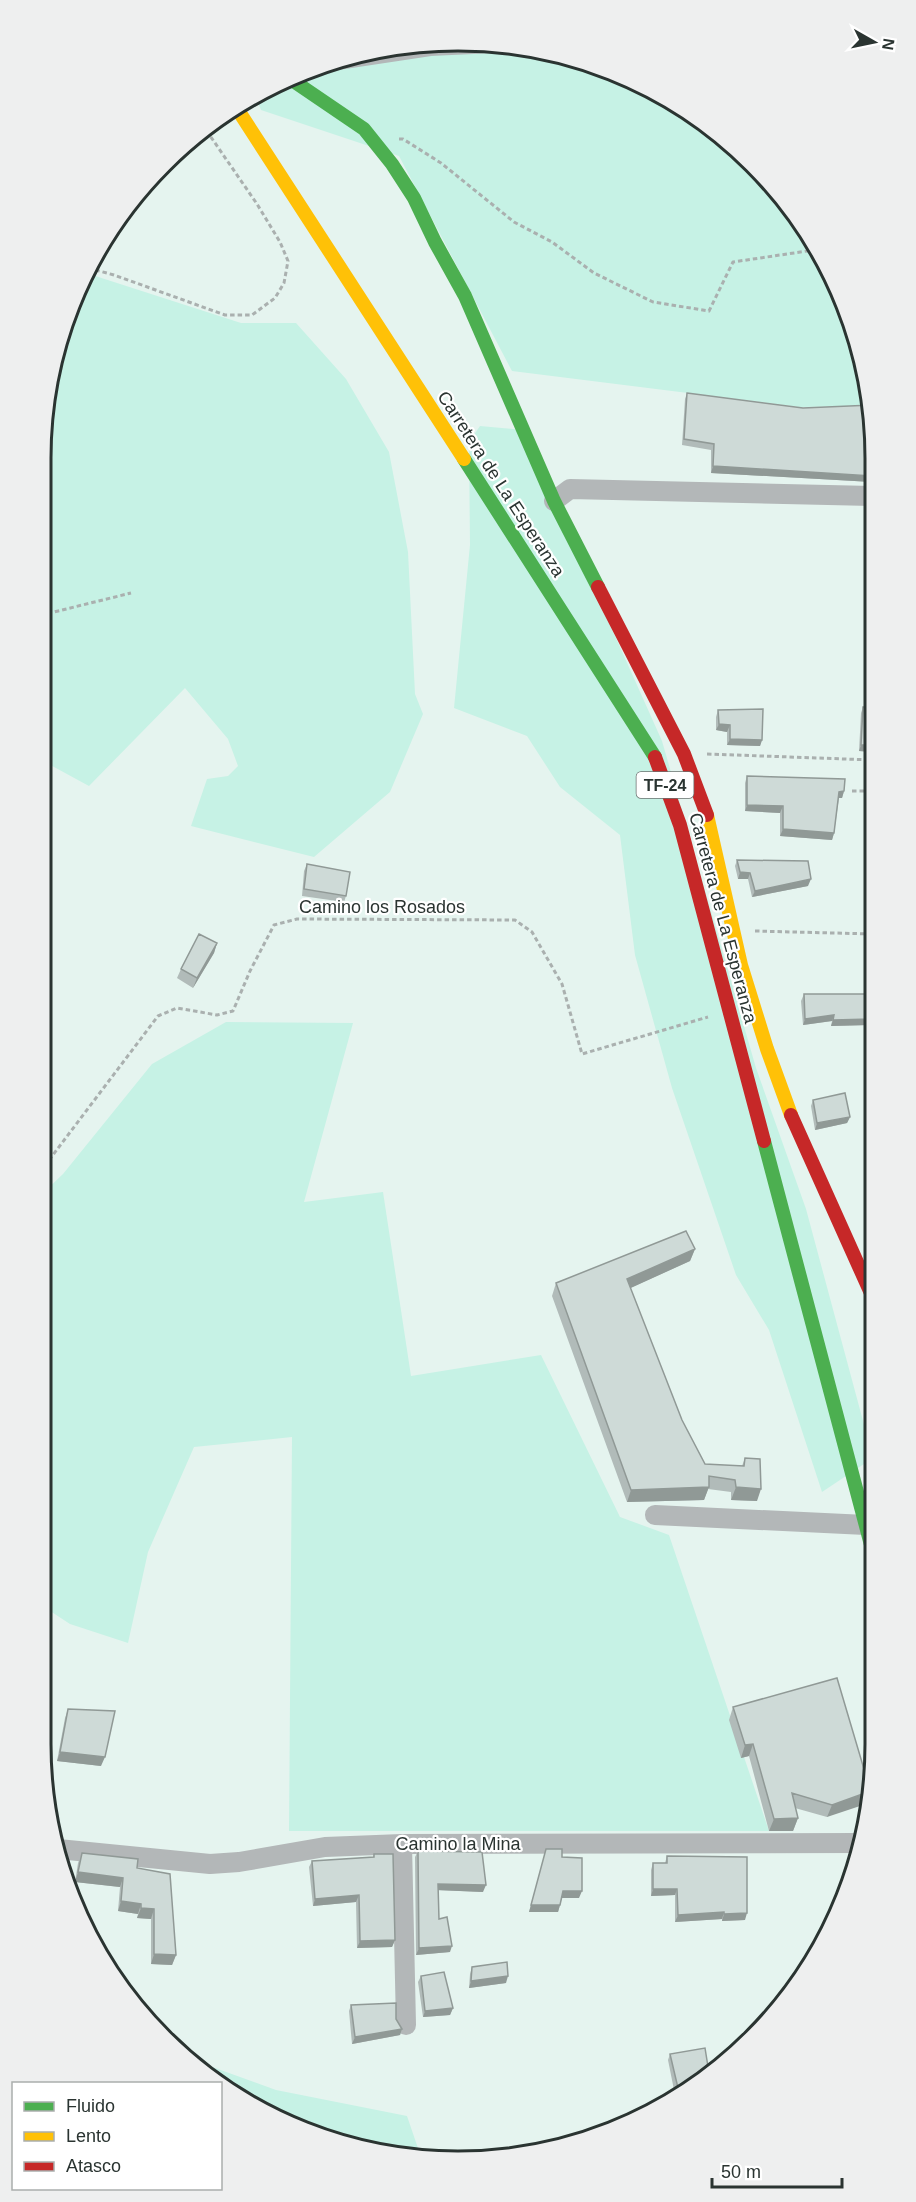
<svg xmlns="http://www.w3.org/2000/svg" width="916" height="2202" font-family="Arial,sans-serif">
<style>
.green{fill:#c6f2e5}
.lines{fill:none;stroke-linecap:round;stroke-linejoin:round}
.path{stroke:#aab0af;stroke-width:3;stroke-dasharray:4.5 3;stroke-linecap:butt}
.street{stroke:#b3b7b8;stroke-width:20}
.fast{stroke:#4caf50;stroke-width:14}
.slow{stroke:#ffc107;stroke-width:14}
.jam{stroke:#c62828;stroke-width:14}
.wall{fill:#b1bbb9}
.shaded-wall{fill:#909996}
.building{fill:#cedad7;stroke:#909996;stroke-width:1.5}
.labels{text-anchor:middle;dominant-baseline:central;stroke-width:4.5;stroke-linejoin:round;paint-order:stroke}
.shield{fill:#fff;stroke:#6a716f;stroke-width:1.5}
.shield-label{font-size:16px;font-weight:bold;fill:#2a3431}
.street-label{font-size:18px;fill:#2a3431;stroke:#fff}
.rim{fill:none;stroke:#2a3431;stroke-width:3}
</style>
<rect width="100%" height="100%" fill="#e5f4ef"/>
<!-- green -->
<path class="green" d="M430 41 512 44 592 63 690 111 772 183 844 298 872 406 799 407 512 371 399 156 261 110 255 95 273 84 350 55Z
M86 273 241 323H296L346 379 389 452 408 552 415 694 423 714 390 792 314 857 191 826 207 779 228 776 238 766 228 739 185 688 89 786 43 761 40 748 41 458 63 324Z
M480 426 523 430 662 741 756 1068 806 1209 873 1458 822 1492 769 1330 736 1275 672 1088 635 955 620 835 560 787 527 736 454 708 470 545 469 442Z
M226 1022 353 1023 304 1202 383 1192 411 1376 541 1355 620 1517 669 1535 769 1831H289L292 1437 194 1447 148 1552 128 1643 70 1624 41 1605 40 1346 43 1343 40 1332 41 1195 63 1174 152 1064Z
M193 2060 276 2090 407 2116 421 2157 403 2158 324 2139 250 2106Z"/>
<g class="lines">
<!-- path -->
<path class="path" d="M399 139H403L441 163 514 222 552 242 594 273 653 302 709 311 733 262 814 250
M88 268 114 275 225 315H252L275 298 284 283 288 261 280 242 257 204 204 127
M40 610 54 612 131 593
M707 754 873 760
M852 791H873
M755 931 873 934
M40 1172 158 1016 177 1008 217 1015 233 1011 250 971 274 925 297 919 515 920 532 932 562 984 582 1054 708 1017"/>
<!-- street -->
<path class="street" d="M337 60 430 46 494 43
M554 501 570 489 872 496
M655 1515 866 1525
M402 1844 406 2025
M58 1849 210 1864 239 1862 325 1847 402 1844 859 1843"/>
<!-- fast -->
<path class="fast" d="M289 78 364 129 392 164 414 198 435 242 465 296 554 501 598 587
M464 459 655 757
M764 1141 875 1560"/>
<!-- slow -->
<path class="slow" d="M236 107 464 459
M707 815 741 965 767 1049 791 1115"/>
<!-- jam -->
<path class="jam" d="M598 587 684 754 707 815
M655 757 680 825 764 1141
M791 1115 874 1300"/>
</g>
<!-- wall -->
<path class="wall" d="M687 393 803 408 872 405V482L711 473V450L682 445 685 399Z
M863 707H873V752L859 751 861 713Z
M718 710 762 740 760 746 727 745V732L716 730V717Z
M747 776 844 791 842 798H839L834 833 832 840 780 836V813L745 811V783Z
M737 860 808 886 752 897 748 879H738L735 866Z
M307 864 346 896 344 902 302 896 304 871Z
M217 943 214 953 193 988 177 978 181 969Z
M804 994 871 1019 869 1025 831 1026 832 1021 803 1025 801 1001Z
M813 1100 850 1117 847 1123 815 1130 811 1106Z
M695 1249 690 1261 630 1288 682 1420 705 1464 742 1466 745 1458 757 1501 731 1500V1492L708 1489 704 1500 627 1502 552 1296 556 1283Z
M733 1707 869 1786 827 1817 795 1808 798 1818 793 1831H769L749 1756 741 1758 729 1720Z
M68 1709 101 1766 57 1761 65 1718Z
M546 1849 562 1857 579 1898H562L558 1912H529Z
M418 1851 483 1892 438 1890 439 1919 450 1952 416 1955 415 1857Z
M82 1853 137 1868 176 1955 172 1965 151 1964V1919L137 1918 138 1914 118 1911 120 1887 75 1882 78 1863Z
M374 1854 395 1940 392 1947 357 1948 356 1902 313 1906 309 1867 312 1861 373 1857Z
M667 1856 745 1920 722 1921V1919L675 1922V1895L651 1896V1870L653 1863H665Z
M472 1967 506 1983 469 1988 470 1974Z
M421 1976 453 2008 450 2015 423 2017 418 1982Z
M351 2005 396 2019 402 2029 400 2035 352 2044 349 2011Z
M670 2054 709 2073 675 2095 668 2060Z"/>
<!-- shaded-wall -->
<path class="shaded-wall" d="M713 466 872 476V482L711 473Z
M719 724 730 725 727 732 716 730Z
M730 739 762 740 760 746 727 745Z
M861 745H873V752L859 751Z
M844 791 842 798H837L839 792Z
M747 805 783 806 780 813 745 811Z
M783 829 834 833 832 840 780 836Z
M740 872 750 873 748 879H738Z
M811 879 808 886 752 897 755 891Z
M217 943 214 953 193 988 197 978Z
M834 1015 832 1021 803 1025 805 1019Z
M871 1019 869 1025 831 1026 833 1020Z
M850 1117 847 1123 815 1130 817 1123Z
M695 1249 690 1261 622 1292 627 1279Z
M47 1333 43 1343H40V1334Z
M709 1487 704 1500 627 1502 631 1490Z
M736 1487 761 1489 757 1501 731 1500Z
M753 1744 749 1756 741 1758 745 1745Z
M60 1752 105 1757 101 1766 57 1761Z
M868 1792 866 1804 827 1817 832 1805Z
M798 1818 793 1831H769L774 1819Z
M78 1872 123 1878 120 1887 75 1882Z
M438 1884 486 1885 483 1892 435 1890Z
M653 1889H677L675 1895 651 1896Z
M563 1891H582L579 1898H560Z
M359 1895 356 1902 313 1906 315 1899Z
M121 1901 141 1904 138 1914 118 1911Z
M531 1905H560L558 1912H529Z
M141 1908 154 1909 151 1919 137 1918Z
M724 1912 722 1919 675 1922 678 1915Z
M747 1913 745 1920 722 1921 724 1914Z
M395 1940 392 1947 357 1948 360 1941Z
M452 1946 450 1952 416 1955 419 1948Z
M154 1954 176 1955 172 1965 151 1964Z
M508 1976 506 1983 469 1988 471 1981Z
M453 2008 450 2015 423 2017 425 2011Z
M402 2029 400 2035 352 2044 355 2037Z
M696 2086 686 2093 675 2095 678 2088Z"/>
<!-- building -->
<path class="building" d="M687 393 803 408 872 405V476L713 466 714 444 684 439Z
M863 707H873V745H861Z
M763 709 762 740 730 739V725L719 724 718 710Z
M747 776 845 779 844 791 839 792 834 833 783 829V806L747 805Z
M737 860 808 861 811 879 755 891 750 873 740 872Z
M307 864 350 872 346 896 304 889Z
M199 934 217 943 197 978 181 969Z
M804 994H868L871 1019 833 1020 834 1015 805 1019Z
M845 1093 850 1117 817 1123 813 1100Z
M686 1231 695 1249 627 1279 682 1420 705 1464 744 1466 745 1458 760 1459 761 1489 736 1487 735 1480 709 1476V1487L631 1490 556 1283Z
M40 1307 47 1333 40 1334Z
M837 1678 869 1786 868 1792 832 1805 792 1793 798 1818 774 1819 753 1744 745 1745 733 1707Z
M68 1709 115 1711 105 1757 60 1752Z
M546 1849H562V1857L582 1858V1891H563L560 1905H531Z
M418 1851 482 1852 486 1885 438 1884 439 1919 447 1917 452 1946 419 1948Z
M82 1853 138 1859 137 1868 170 1874 176 1955 154 1954V1909L141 1908V1904L121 1901 123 1878 78 1872Z
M374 1854H393L395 1940 360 1941 359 1895 315 1899 312 1861 374 1857Z
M667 1856 747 1857V1913L724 1914V1912L678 1915 677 1889H653V1863H667Z
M507 1962 508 1976 471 1981 472 1967Z
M444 1972 453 2008 425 2011 421 1976Z
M396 2003V2019L402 2029 355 2037 351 2005Z
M705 2048 709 2073 696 2086 678 2088 670 2054Z"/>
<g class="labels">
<!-- shield labels -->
<rect class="shield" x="636.5" y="772" width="57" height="26" rx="4.5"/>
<g class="shield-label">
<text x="665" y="785">TF-24</text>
</g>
<!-- street labels -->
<g class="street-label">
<text transform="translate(501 484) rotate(57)">Carretera de La Esperanza</text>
<text x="382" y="907">Camino los Rosados</text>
<text transform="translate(723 918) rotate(75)">Carretera de La Esperanza</text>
<text x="458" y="1844">Camino la Mina</text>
</g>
</g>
<!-- crop -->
<path d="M0 0H916V2202H0ZM458 51H458A407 407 0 0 1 865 458V1744A407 407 0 0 1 458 2151H458A407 407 0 0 1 51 1744V458A407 407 0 0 1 458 51Z" fill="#eeefef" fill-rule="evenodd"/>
<path class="rim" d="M458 51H458A407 407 0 0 1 865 458V1744A407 407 0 0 1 458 2151H458A407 407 0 0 1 51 1744V458A407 407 0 0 1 458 51Z"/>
<!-- legend -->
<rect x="12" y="2082" width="210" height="108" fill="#ffffff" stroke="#aaaead" stroke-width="1.5"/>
<rect x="24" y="2102" width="30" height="9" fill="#4caf50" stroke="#aaaead" stroke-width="1.5"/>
<text x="66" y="2112" font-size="18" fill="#2a3431">Fluido</text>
<rect x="24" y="2132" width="30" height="9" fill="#ffc107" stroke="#aaaead" stroke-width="1.5"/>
<text x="66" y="2142" font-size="18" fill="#2a3431">Lento</text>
<rect x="24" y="2162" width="30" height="9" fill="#c62828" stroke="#aaaead" stroke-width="1.5"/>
<text x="66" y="2172" font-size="18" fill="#2a3431">Atasco</text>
<!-- north arrow -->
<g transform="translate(874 42) rotate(99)" stroke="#ffffff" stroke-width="4.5" paint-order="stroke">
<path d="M0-4.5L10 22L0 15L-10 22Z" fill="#2a3431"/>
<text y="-9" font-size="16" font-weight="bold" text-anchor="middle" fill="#2a3431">N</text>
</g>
<!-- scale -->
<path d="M712 2178v9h130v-9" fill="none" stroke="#2a3431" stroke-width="3"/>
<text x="721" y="2178" font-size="18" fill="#2a3431" stroke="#ffffff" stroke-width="4.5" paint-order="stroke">50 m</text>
</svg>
